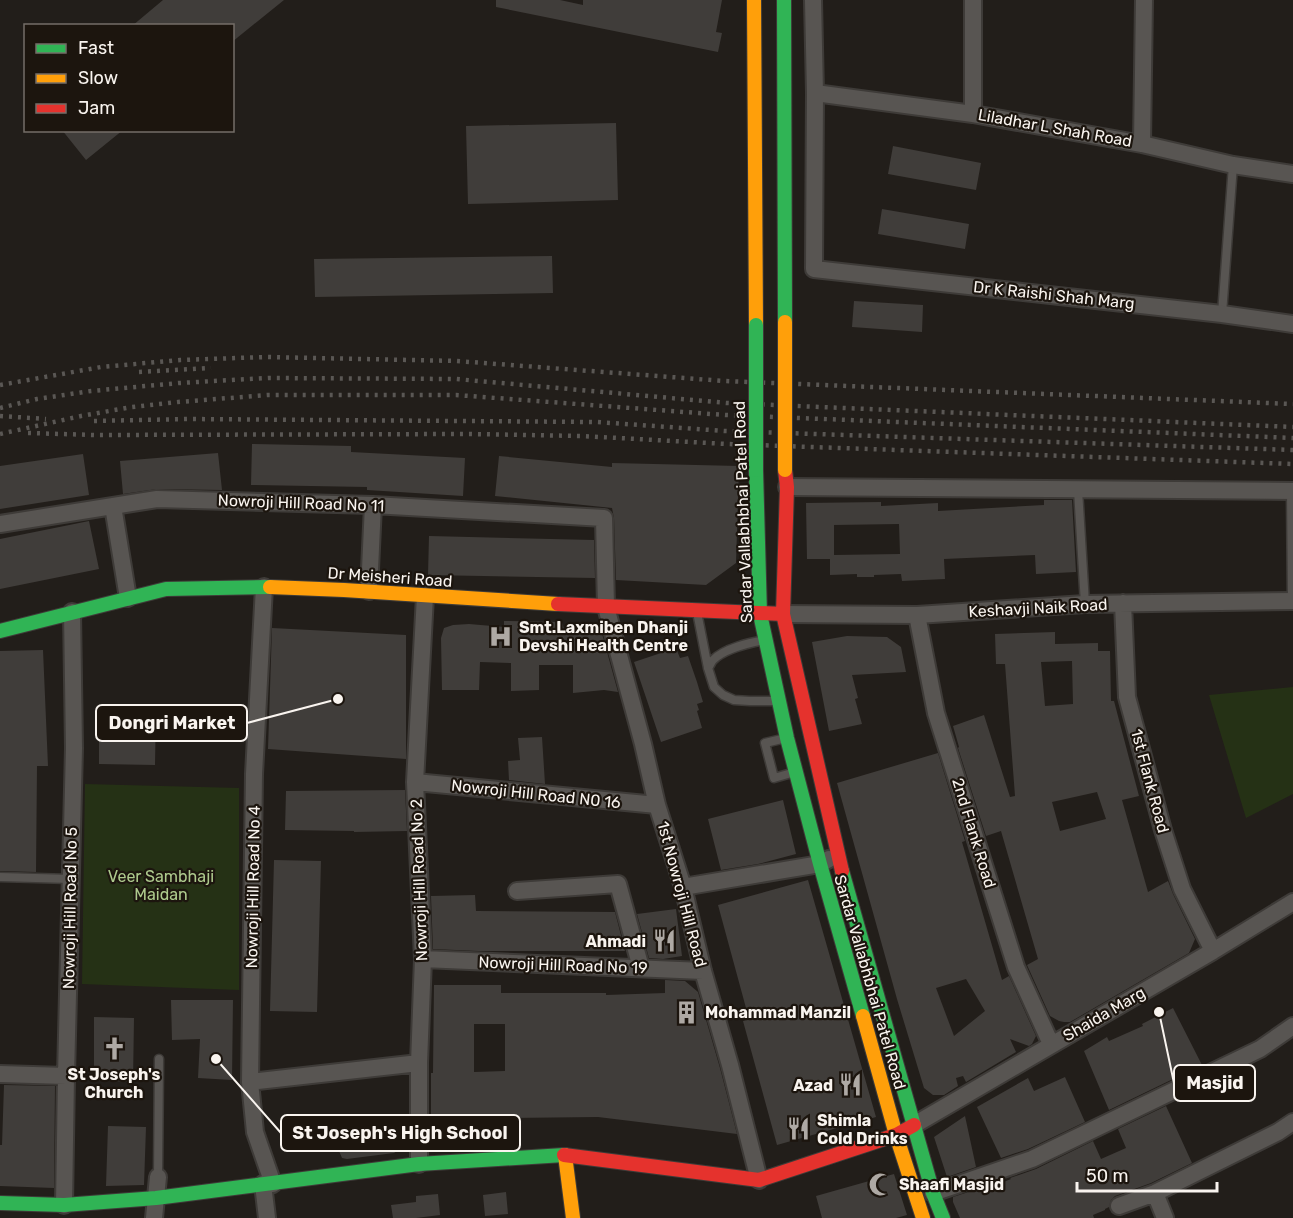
<svg xmlns="http://www.w3.org/2000/svg" width="1293" height="1218" font-family="Rubik,sans-serif">
<style>
.green{fill:#253115}
.building{fill:#403d3a;fill-rule:evenodd}
.lines{fill:none;stroke-linecap:round;stroke-linejoin:round}
.lane-casing{stroke:#3e3b38;stroke-width:11}
.street-casing{stroke:#3e3b38;stroke-width:20}
.fast-casing{stroke:#3e3b38;stroke-width:16}
.slow-casing{stroke:#3e3b38;stroke-width:16}
.jam-casing{stroke:#3e3b38;stroke-width:16}
.lane{stroke:#585552;stroke-width:8}
.street{stroke:#585552;stroke-width:16}
.fast{stroke:#30b455;stroke-width:14}
.slow{stroke:#ff9f0a;stroke-width:14}
.jam{stroke:#e5322d;stroke-width:14}
.rail{stroke:#5a5754;stroke-width:4.5;stroke-dasharray:3 6;stroke-linecap:butt}
.fast-bridge-casing{stroke:#3e3b38;stroke-width:16;stroke-linecap:butt}
.slow-bridge-casing{stroke:#3e3b38;stroke-width:16;stroke-linecap:butt}
.fast-bridge{stroke:#30b455;stroke-width:14}
.slow-bridge{stroke:#ff9f0a;stroke-width:14}
.labels{text-anchor:middle;dominant-baseline:central;stroke-width:4.5;stroke-linejoin:round;paint-order:stroke}
.street-label{font-size:16px;fill:#f9f4ef;stroke:#1c150e}
.poi-label{font-size:16px;font-weight:bold;fill:#f9f4ef;stroke:#1c150e;text-anchor:start}
.park-label{font-size:16px;fill:#aeca8d;stroke:#1c150e}
.leader{fill:none;stroke:#f9f4ef;stroke-width:2}
.callout-dot{fill:#f9f4ef;stroke:#1c150e;stroke-width:2}
.callout{fill:#1c150e;stroke:#f9f4ef;stroke-width:2}
.callout-label{font-size:18px;text-anchor:middle;font-weight:bold;fill:#f9f4ef}
</style>
<rect width="100%" height="100%" fill="#221e1a"/>
<!-- green -->
<path class="green" d="M1293 687V794L1246 818 1209 695Z
M85 784 239 788V990L82 984Z"/>
<!-- building -->
<path class="building" d="M163 0H284L232 42V26H132Z
M496 0H560L583 5V0H722L716 32 722 33 718 52 496 7Z
M616 123 618 200 468 204 466 126Z
M62 130H123L86 160Z
M893 146 981 163 976 190 888 174Z
M882 209 969 224 965 249 878 234Z
M552 256 553 293 315 297 314 259Z
M854 301 923 305 922 332 852 327Z
M252 444 351 446V452L465 458 463 496 367 490V487L251 485Z
M218 453 222 490 157 489 123 494 120 461Z
M83 454 89 495 0 509V466Z
M499 456 612 467V463L739 466 736 563 706 585 616 580 614 518 612 508 495 496Z
M1044 500H1072L1076 572 1036 574 1035 555 944 559 945 579 902 581 901 574 874 575V577H857V574L830 575V559H807L806 503 881 502V506L938 503V511L1044 505ZM899 524 900 554 834 555V525Z
M89 521 99 569 0 589V539Z
M429 536 594 540 595 578 428 575Z
M504 621 562 622 564 629 583 627 601 630 618 692 604 690 573 693V665H539V690L511 691V663L480 662 479 690H442L441 638 444 628 453 625 469 624 504 627Z
M272 628 406 635V759L268 749Z
M1055 632V644L1098 643V651H1110L1111 701H1114L1139 796 1122 800 1148 892 1168 881 1173 894 1195 939 1189 953 1070 1022H1064L1059 1021 1050 1016 1027 965 1038 959 1001 831 986 836 958 748 959 747 953 726 984 715 1010 797 1015 796 1005 664H996L995 634ZM1072 661 1073 704 1045 706 1041 662ZM1097 792 1106 819 1060 831 1052 802Z
M847 636 887 637 901 647 906 672 852 675 858 698 855 699 862 724 829 731 812 642Z
M676 648 680 658 688 656 697 682 703 702 697 704 699 710 697 711 702 728 661 742 634 662Z
M43 650 48 766H37L36 872 0 871V651Z
M99 705 156 706 155 765 99 764Z
M542 737 545 784 509 780 508 761 520 760 518 738Z
M938 753 965 841 962 842 1002 980 1009 976 1036 1036 1032 1044 1029 1046 1010 1039 1016 1052 966 1082 963 1076 956 1078 958 1086 944 1095H933L924 1088 897 999 837 783ZM966 979 985 1011 954 1036 936 988Z
M405 790 407 831 354 832V831L285 830 286 791Z
M783 800 796 854 758 864 721 870 708 819Z
M274 860 321 861 317 1012 270 1011Z
M808 880 876 1117 777 1145 743 1021 749 1019 718 905Z
M475 895 476 911 615 912 625 951H478L433 949 431 896Z
M676 909 682 956 663 959 649 958 637 914Z
M665 980 685 981 698 992 720 1068 737 1134 598 1117 497 1118 431 1126V1073H433L434 985H501V993H606V995L665 993ZM474 1024H505V1071L474 1072Z
M171 1000H233L232 1080 198 1078 200 1039 172 1040Z
M1173 1008 1202 1065 1109 1110 1084 1051 1107 1037 1109 1041 1143 1026 1142 1024Z
M94 1017 134 1018 133 1082 94 1080Z
M1065 1077 1085 1122 1028 1149 1001 1158 977 1107 1028 1078 1034 1091Z
M4 1085 55 1086 54 1188 0 1186V1145H2Z
M1166 1106 1192 1163 1151 1183 1115 1196 1111 1200 1109 1207 1105 1209V1210L1093 1215 1094 1218H960L953 1202V1197L981 1188V1191L1011 1179 1010 1178 1036 1169 1093 1141 1101 1159 1126 1148 1118 1129Z
M965 1116 976 1167 947 1177 934 1137Z
M401 1118 402 1148 394 1153 347 1159 342 1158 328 1125Z
M108 1126 146 1127 144 1185 106 1186Z
M894 1174 907 1215 896 1218H822L816 1196Z
M506 1192 508 1214 485 1216 483 1195Z
M438 1194 440 1215 416 1218H393L391 1205 416 1202V1196Z"/>
<g class="lines">
<defs>
<path id="lane" d="M1222 314 1233 165
M1078 490 1085 604
M1291 492 1292 601
M697 612 708 668 714 687 723 695 734 700 750 701H776
M708 668C710 666 711 662 713 660 725 648 749 643 765 640
M786 738 765 743 774 778 795 772
M0 877 71 879
M158 1177 159 1059"/>
<path id="street" d="M813 0 815 93 814 269 1222 314 1293 324
M973 0V114
M815 93 973 114 1142 144 1233 165 1293 174
M1142 144 1144 0
M787 487 1293 491
M113 506 128 598
M0 524 157 499 373 505 604 518 606 607 643 744 657 805 683 887 703 971 730 1065 759 1180
M264 587 254 774 250 1082 255 1132 273 1184
M369 591 373 505
M1123 603 1127 697 1163 830 1182 889 1213 951
M783 614 917 615 1085 604 1293 601
M917 615 936 713 1016 967 1051 1044
M415 782 657 805
M683 887 820 864 829 859
M517 891 618 884 641 968
M423 959 703 971
M0 1074 66 1076
M250 1082 419 1063
M914 1125 1213 951 1293 902
M419 1164V1063L423 959 415 782 425 596
M263 1184 267 1218
M933 1193 1032 1159 1260 1049 1293 1026
M1155 1193 1165 1218
M64 1205 66 1076 74 748 72 612
M1119 1206 1155 1193 1278 1132 1293 1122
M154 1218 158 1177"/>
<path id="fast" d="M784 0 785 322
M756 470 760 614 787 738 820 864 863 1016
M0 631 166 589 270 587
M842 871 933 1193 943 1218
M0 1203 64 1205 156 1198 419 1164 564 1155"/>
<path id="slow" d="M754 0 756 325
M270 587 344 590 558 604
M863 1016 896 1135 923 1218
M565 1155 573 1218"/>
<path id="jam" d="M785 470 787 487 783 614 842 871
M558 604 783 614
M564 1155 759 1180 896 1135 914 1125"/>
</defs>
<!-- lane casing -->
<use href="#lane" class="lane-casing"/>
<!-- street casing -->
<use href="#street" class="street-casing"/>
<!-- fast casing -->
<use href="#fast" class="fast-casing"/>
<!-- slow casing -->
<use href="#slow" class="slow-casing"/>
<!-- jam casing -->
<use href="#jam" class="jam-casing"/>
<!-- lane -->
<use href="#lane" class="lane"/>
<!-- street -->
<use href="#street" class="street"/>
<!-- fast -->
<use href="#fast" class="fast"/>
<!-- slow -->
<use href="#slow" class="slow"/>
<!-- jam -->
<use href="#jam" class="jam"/>
<!-- rail -->
<path class="rail" d="M139 372 211 368
M0 385 101 367 180 360 266 357 457 361 724 381 1293 404
M0 408 37 399 91 391 179 383 268 378 456 379 727 403 1293 427
M0 416 46 419
M94 421 187 419 597 422 725 431 1293 450
M28 433 95 435 470 434 582 436 727 444 1293 464
M0 434 81 416 132 407 178 402 268 395H456L725 415 1293 438"/>
<defs>
<path id="fast-bridge" d="M756 325V470"/>
<path id="slow-bridge" d="M785 322V470"/>
</defs>
<!-- fast-bridge casing -->
<use href="#fast-bridge" class="fast-bridge-casing"/>
<!-- slow-bridge casing -->
<use href="#slow-bridge" class="slow-bridge-casing"/>
<!-- fast-bridge -->
<use href="#fast-bridge" class="fast-bridge"/>
<!-- slow-bridge -->
<use href="#slow-bridge" class="slow-bridge"/>
</g>
<!-- icons -->
<defs>
<symbol id="hospital-bare" viewBox="-9 -9 18 18"><path d="M-5-5h3v3.5h4V-5h3V5h-3V1.5h-4V5h-3Z" fill="#aea9a4" stroke="#1c150e" stroke-width="2.5" paint-order="stroke"/></symbol>
<symbol id="restaurant-bare" viewBox="-9 -9 18 18"><path d="M-5-6h1v4h1v-4h1v4h1v-4h1v5L-1.5 .5V6h-2V.5L-5-1ZM5-6V6H3V1.5H1.5Q1.5-4 5-6Z" fill="#aea9a4" stroke="#1c150e" stroke-width="2.5" paint-order="stroke"/></symbol>
<symbol id="building-bare" viewBox="-9 -9 18 18"><path d="M-4-6H4V6H1V3H-1V6H-4ZM-2.5-4.3h1.7v1.8h-1.7ZM.8-4.3h1.7v1.8H.8ZM-2.5-1h1.7V.8h-1.7ZM.8-1h1.7V.8H.8Z" fill="#aea9a4" stroke="#1c150e" stroke-width="2.5" paint-order="stroke"/></symbol>
<symbol id="church-bare" viewBox="-9 -9 18 18"><path d="M-1.2-6h2.4v3.5h3.3v2.4h-3.3V6h-2.4V-.1h-3.3v-2.4h3.3Z" fill="#aea9a4" stroke="#1c150e" stroke-width="2.5" paint-order="stroke"/></symbol>
<symbol id="mosque-bare" viewBox="-9 -9 18 18"><path d="M3.5-4.9A6 6 0 1 0 3.5 4.9A5 5 0 1 1 3.5-4.9Z" fill="#aea9a4" stroke="#1c150e" stroke-width="2.5" paint-order="stroke"/></symbol>
</defs>
<g fill-rule="evenodd">
<use href="#hospital-bare" x="484" y="620" width="33" height="33"/>
<use href="#restaurant-bare" x="648" y="924" width="33" height="33"/>
<use href="#building-bare" x="670" y="996" width="33" height="33"/>
<use href="#church-bare" x="98" y="1032" width="33" height="33"/>
<use href="#restaurant-bare" x="834" y="1068" width="33" height="33"/>
<use href="#restaurant-bare" x="782" y="1112" width="33" height="33"/>
<use href="#mosque-bare" x="864" y="1168" width="33" height="33"/>
</g>
<g class="labels">
<!-- street labels -->
<g class="street-label">
<text transform="translate(1055 128) rotate(10)">Liladhar L Shah Road</text>
<text transform="translate(1054 295) rotate(6)">Dr K Raishi Shah Marg</text>
<text transform="translate(301 503) rotate(2)">Nowroji Hill Road No 11</text>
<text transform="translate(743 512) rotate(-92)">Sardar Vallabhbhai Patel Road</text>
<text transform="translate(390 577) rotate(4)">Dr Meisheri Road</text>
<text transform="translate(1038 608) rotate(-3)">Keshavji Naik Road</text>
<text transform="translate(1150 781) rotate(75)">1st Flank Road</text>
<text transform="translate(536 794) rotate(6)">Nowroji Hill Road N0 16</text>
<text transform="translate(974 833) rotate(73)">2nd Flank Road</text>
<text transform="translate(419 880) rotate(-92)">Nowroji Hill Road No 2</text>
<text transform="translate(253 887) rotate(-89)">Nowroji Hill Road No 4</text>
<text transform="translate(682 894) rotate(75)">1st Nowroji Hill Road</text>
<text transform="translate(70 908) rotate(-89)">Nowroji Hill Road No 5</text>
<text transform="translate(563 965) rotate(2)">Nowroji Hill Road No 19</text>
<text transform="translate(870 982) rotate(74)">Sardar Vallabhbhai Patel Road</text>
<text transform="translate(1104 1014) rotate(-30)">Shaida Marg</text>
</g>
<!-- poi labels -->
<g class="poi-label">
<text x="519" y="627">Smt.Laxmiben Dhanji<tspan x="519" dy="18">Devshi Health Centre</tspan></text>
<text x="646" y="941" text-anchor="end">Ahmadi</text>
<text x="705" y="1012">Mohammad Manzil</text>
<text x="114" y="1074" text-anchor="middle">St Joseph's<tspan x="114" dy="18">Church</tspan></text>
<text x="833" y="1085" text-anchor="end">Azad</text>
<text x="817" y="1120">Shimla<tspan x="817" dy="18">Cold Drinks</tspan></text>
<text x="899" y="1184">Shaafi Masjid</text>
</g>
<!-- park labels -->
<g class="park-label">
<text x="161" y="876">Veer Sambhaji<tspan x="161" dy="18">Maidan</tspan></text>
</g>
</g>
<!-- callouts -->
<path class="leader" d="M338 699L247 723M1159 1012L1174 1083M216 1059L281 1133"/>
<g class="callout-dot">
<circle cx="338" cy="699" r="6"/>
<circle cx="1159" cy="1012" r="6"/>
<circle cx="216" cy="1059" r="6"/>
</g>
<g class="callout">
<rect x="96" y="705" width="151" height="36" rx="6"/>
<rect x="1174" y="1065" width="81" height="36" rx="6"/>
<rect x="281" y="1115" width="239" height="36" rx="6"/>
</g>
<g class="callout-label">
<text x="172" y="729">Dongri Market</text>
<text x="1215" y="1089">Masjid</text>
<text x="400" y="1139">St Joseph's High School</text>
</g>
<!-- legend -->
<rect x="24" y="24" width="210" height="108" fill="#1c150e" stroke="#746e68" stroke-width="1.5"/>
<rect x="36" y="44" width="30" height="9" fill="#30b455" stroke="#746e68" stroke-width="1.5"/>
<text x="78" y="54" font-size="18" fill="#f9f4ef">Fast</text>
<rect x="36" y="74" width="30" height="9" fill="#ff9f0a" stroke="#746e68" stroke-width="1.5"/>
<text x="78" y="84" font-size="18" fill="#f9f4ef">Slow</text>
<rect x="36" y="104" width="30" height="9" fill="#e5322d" stroke="#746e68" stroke-width="1.5"/>
<text x="78" y="114" font-size="18" fill="#f9f4ef">Jam</text>
<!-- scale -->
<path d="M1077 1182v9h140v-9" fill="none" stroke="#f9f4ef" stroke-width="3"/>
<text x="1086" y="1182" font-size="18" fill="#f9f4ef" stroke="#1c150e" stroke-width="4.5" paint-order="stroke">50 m</text>
</svg>
